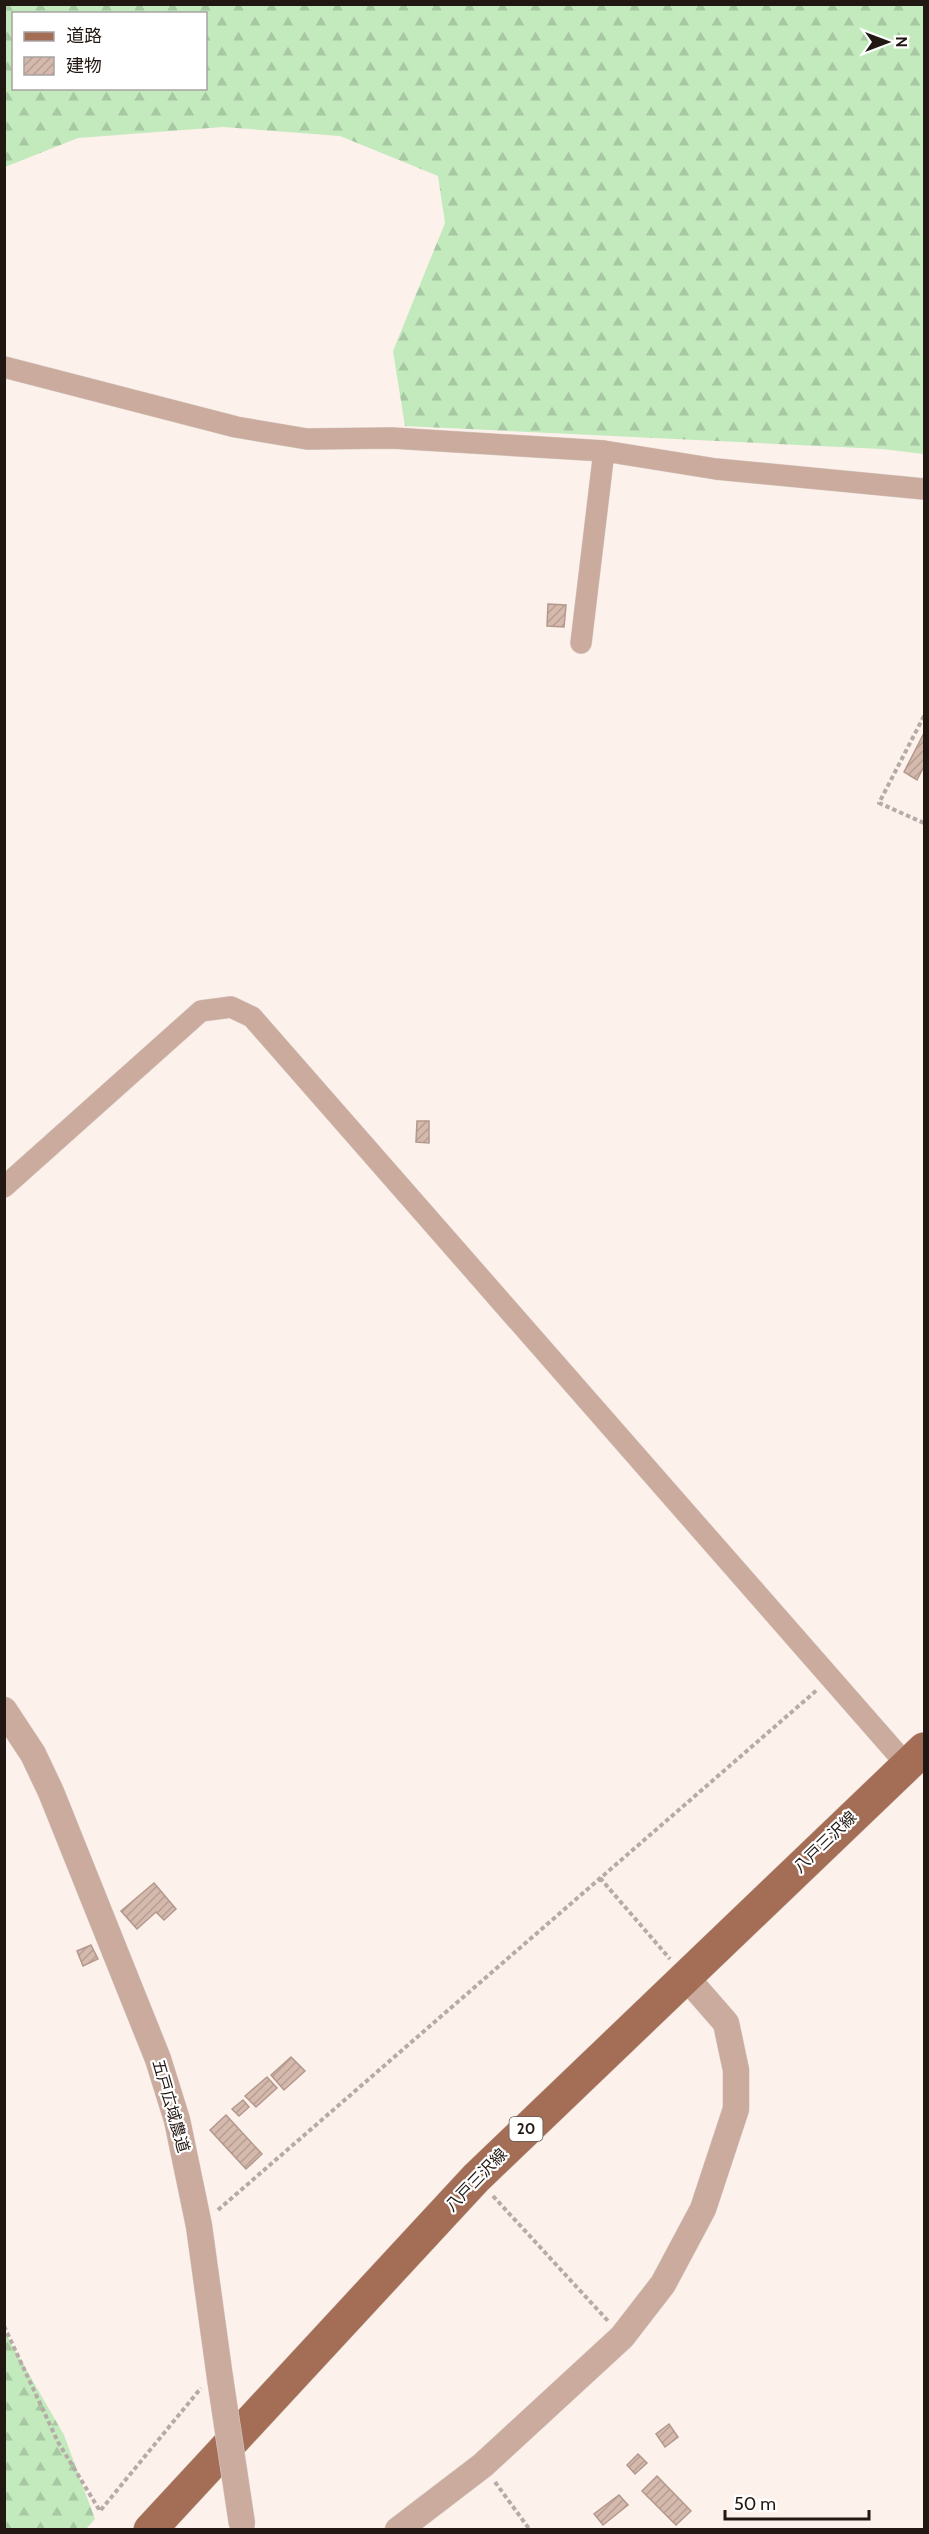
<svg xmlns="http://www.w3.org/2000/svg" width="929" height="2534" font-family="Cabin,'Noto Sans JP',sans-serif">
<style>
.forest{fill:url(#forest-firs);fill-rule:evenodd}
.building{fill:url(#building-hatch);stroke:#b3998d;stroke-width:1.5}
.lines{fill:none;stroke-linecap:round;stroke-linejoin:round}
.minor-casing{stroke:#d9cec8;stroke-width:22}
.tertiary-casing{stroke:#d9cec8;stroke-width:27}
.primary-casing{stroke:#d9cec8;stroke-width:34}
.path{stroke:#b6aba6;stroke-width:4;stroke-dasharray:4.5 3;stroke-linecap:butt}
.minor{stroke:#caab9d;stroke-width:21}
.tertiary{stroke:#caab9d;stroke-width:26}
.primary{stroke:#a46d55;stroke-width:33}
.tertiary-bridge-casing{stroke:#d9cec8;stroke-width:27;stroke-linecap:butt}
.tertiary-bridge{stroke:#caab9d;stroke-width:26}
.labels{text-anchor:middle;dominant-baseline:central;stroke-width:4.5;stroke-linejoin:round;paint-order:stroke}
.shield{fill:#fff;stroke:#645d5a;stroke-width:1.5}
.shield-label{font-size:15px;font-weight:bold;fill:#221813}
.street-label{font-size:16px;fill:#221813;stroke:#fff}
</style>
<defs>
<pattern id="forest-firs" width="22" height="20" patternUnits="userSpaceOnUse" patternTransform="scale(1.5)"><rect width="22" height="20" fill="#c3eabd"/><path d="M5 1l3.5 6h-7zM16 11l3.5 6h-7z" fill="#a7c8a2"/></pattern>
<pattern id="building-hatch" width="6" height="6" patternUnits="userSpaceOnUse" patternTransform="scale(1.5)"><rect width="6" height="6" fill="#d4b9ac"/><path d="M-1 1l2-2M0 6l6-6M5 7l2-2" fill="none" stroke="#b69e93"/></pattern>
</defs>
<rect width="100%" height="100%" fill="#fcf1eb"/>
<!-- forest -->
<path class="forest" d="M5 4 924 5V454L882 449 405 426 393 351 445 223 438 176 340 136 223 127 78 138 5 167ZM14 14H206V88H14Z
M4 2331 64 2435 95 2519 86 2529H5Z"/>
<!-- building -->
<path class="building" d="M548 604 566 605 564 627 547 626Z
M924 733V766L917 780 904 772Z
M417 1121H429V1143L416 1142Z
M154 1883 176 1909 164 1920 156 1912 137 1929 121 1911Z
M91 1945 98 1959 83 1966 77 1951Z
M291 2057 305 2071 284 2090 271 2075Z
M267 2077 277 2088 256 2107 245 2096Z
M243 2100 249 2107 239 2116 232 2109Z
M226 2115 262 2154 246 2169 210 2130Z
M669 2424 678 2437 665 2447 656 2434Z
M638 2454 647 2463 635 2474 627 2465Z
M657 2476 691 2511 676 2525 642 2491Z
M619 2495 628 2505 603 2525 594 2514Z"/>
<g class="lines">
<defs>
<path id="minor" d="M4 367 236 427 307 439 392 438 604 451 716 469 924 489
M581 643 604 451
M4 1187 201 1011 231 1007 252 1017 906 1764"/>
<path id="tertiary" d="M4 1710 33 1754 51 1792 158 2059 177 2120 199 2226 220 2378
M398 2530 483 2465 622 2337 663 2284 703 2209 736 2109V2070L726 2023 685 1976"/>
<path id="primary" d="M150 2530 476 2178 924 1749"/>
</defs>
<!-- minor casing -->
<use href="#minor" class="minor-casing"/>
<!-- tertiary casing -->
<use href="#tertiary" class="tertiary-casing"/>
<!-- primary casing -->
<use href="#primary" class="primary-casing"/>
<!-- path -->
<path class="path" d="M924 716 879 803 924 823
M600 1878 670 1959
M493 2196 608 2321
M218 2210 817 1690
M4 2326 58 2442 100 2511 201 2388
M495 2482 530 2530"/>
<!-- minor -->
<use href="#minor" class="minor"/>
<!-- tertiary -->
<use href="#tertiary" class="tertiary"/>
<!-- primary -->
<use href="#primary" class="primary"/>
<defs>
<path id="tertiary-bridge" d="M220 2378 242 2524"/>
</defs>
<!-- tertiary-bridge casing -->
<use href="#tertiary-bridge" class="tertiary-bridge-casing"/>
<!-- tertiary-bridge -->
<use href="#tertiary-bridge" class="tertiary-bridge"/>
</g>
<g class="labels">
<!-- shield labels -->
<rect class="shield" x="509.5" y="2117" width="33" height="24" rx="4.5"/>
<g class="shield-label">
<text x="526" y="2129">20</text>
</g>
<!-- street labels -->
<g class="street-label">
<text transform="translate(825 1842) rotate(-44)">八戸三沢線</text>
<text transform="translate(171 2106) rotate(74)">五戸広域農道</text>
<text transform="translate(476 2180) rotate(-46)">八戸三沢線</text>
</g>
</g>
<!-- border -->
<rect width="929" height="2534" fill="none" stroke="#221813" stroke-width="12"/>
<!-- legend -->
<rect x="12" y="12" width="195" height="78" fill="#ffffff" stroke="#a7a3a1" stroke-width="1.5"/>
<rect x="24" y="32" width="30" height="9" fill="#a46d55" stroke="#a7a3a1" stroke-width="1.5"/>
<text x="66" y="42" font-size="18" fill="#221813">道路</text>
<rect x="24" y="57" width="30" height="18" fill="url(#building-hatch)" stroke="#a7a3a1" stroke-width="1.5"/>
<text x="66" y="72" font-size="18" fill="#221813">建物</text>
<!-- north arrow -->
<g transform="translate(887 42) rotate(90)" stroke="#ffffff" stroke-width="4.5" paint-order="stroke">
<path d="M0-4.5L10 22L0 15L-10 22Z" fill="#221813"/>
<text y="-9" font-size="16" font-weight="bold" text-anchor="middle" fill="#221813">N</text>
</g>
<!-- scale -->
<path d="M725 2510v9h144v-9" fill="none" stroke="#221813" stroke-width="3"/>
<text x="734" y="2510" font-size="18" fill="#221813" stroke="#ffffff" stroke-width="4.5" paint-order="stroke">50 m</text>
</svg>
